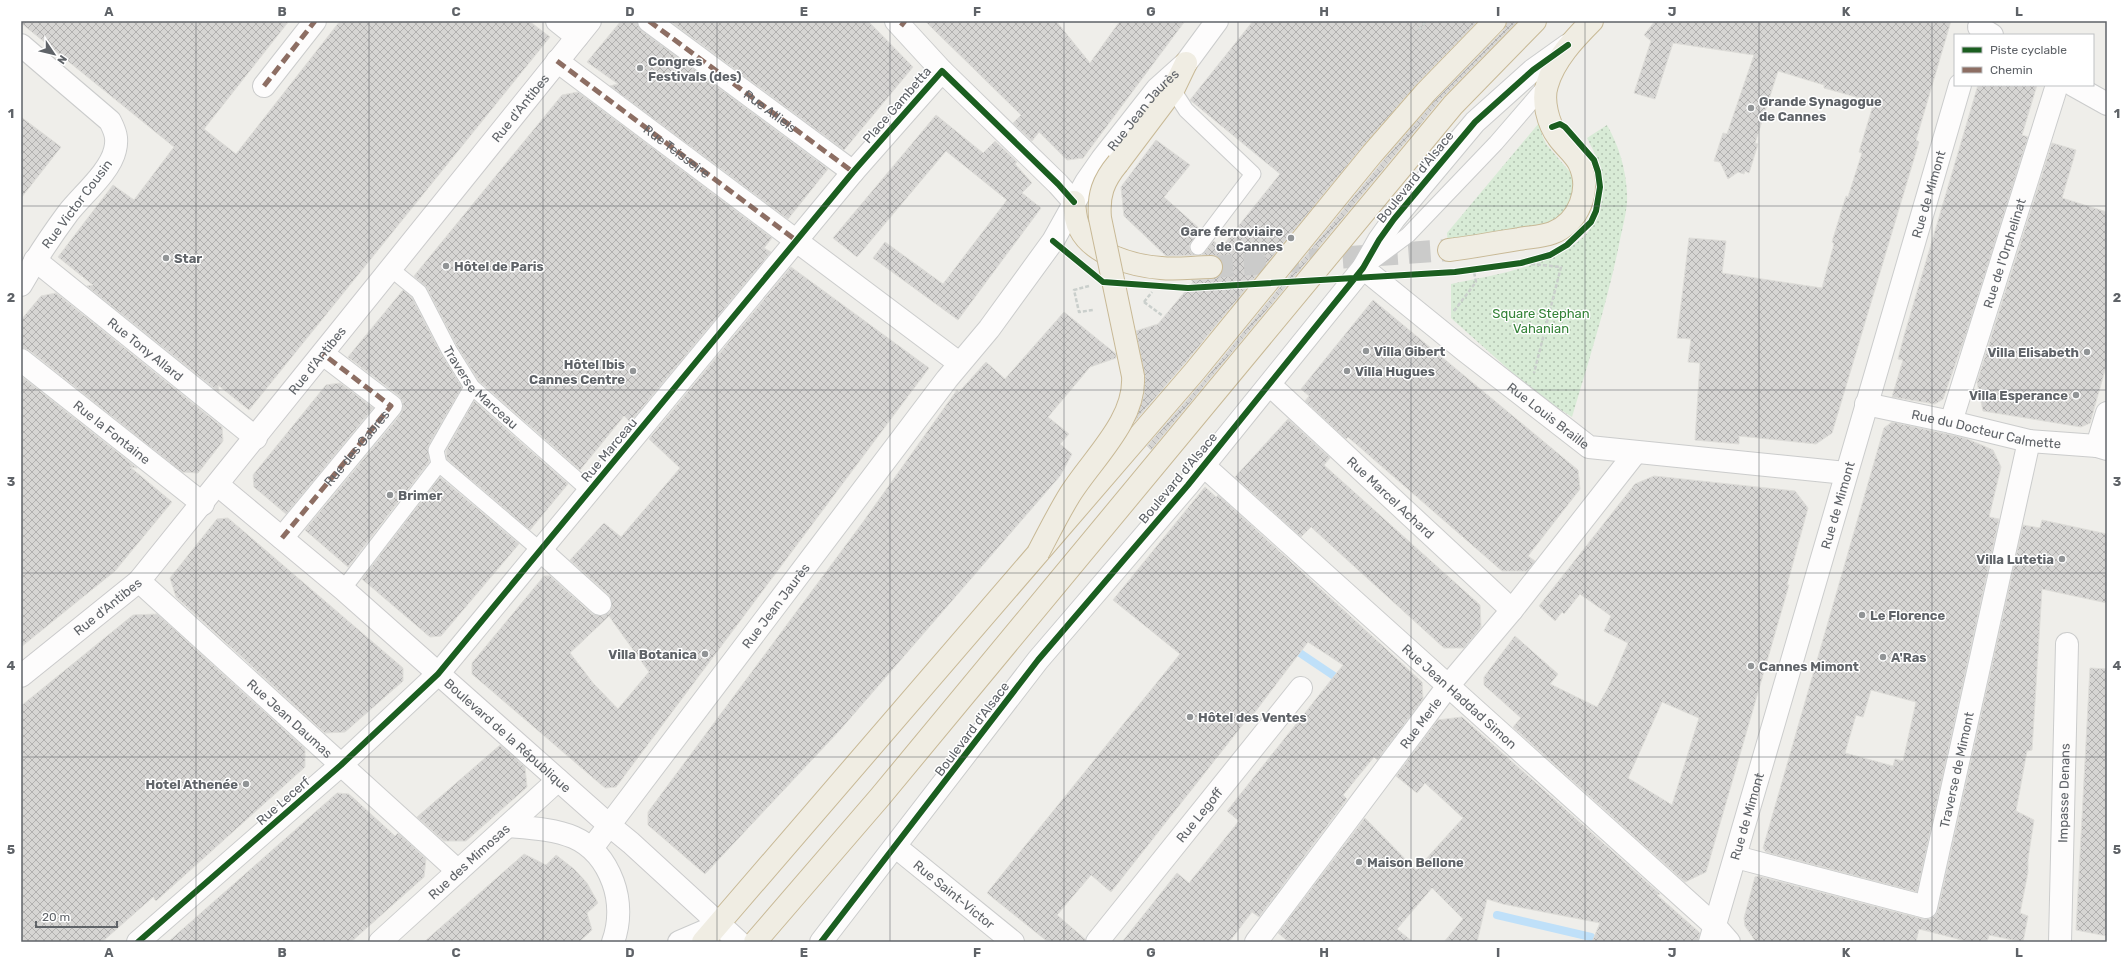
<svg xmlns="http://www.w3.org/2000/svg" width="2128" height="963" font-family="Rubik,sans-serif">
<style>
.park{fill:url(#park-dots)}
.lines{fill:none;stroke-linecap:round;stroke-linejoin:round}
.stream{stroke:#bfe0f9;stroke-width:8}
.building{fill:url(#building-cross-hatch);stroke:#deddd9;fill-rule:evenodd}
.highway-tunnel{stroke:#cbcbca;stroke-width:22;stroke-dasharray:22 11;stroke-linecap:butt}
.lane-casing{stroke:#cbcccc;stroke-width:17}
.street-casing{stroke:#cbcccc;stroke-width:24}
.secondary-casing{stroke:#cacacb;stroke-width:24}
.highway-casing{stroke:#c8b996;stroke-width:24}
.path{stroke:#cacfcc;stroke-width:2.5;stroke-dasharray:4 2;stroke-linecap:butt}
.lane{stroke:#fdfcfc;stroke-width:15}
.street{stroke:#fdfcfc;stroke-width:22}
.secondary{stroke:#fdfcfc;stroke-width:22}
.highway{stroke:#f0ede3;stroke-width:22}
.highway-bridge-casing{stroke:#c8b996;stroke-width:24;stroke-linecap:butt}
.highway-bridge{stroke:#f0ede3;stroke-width:22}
.quiet{stroke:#8d6e63;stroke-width:5;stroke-dasharray:10 5;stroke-linecap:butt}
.cycleway-casing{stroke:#fff;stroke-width:8}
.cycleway{stroke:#1b5e20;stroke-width:6}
.grid{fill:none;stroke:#5f6368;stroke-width:1;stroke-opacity:0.55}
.poi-dot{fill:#919496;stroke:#fff;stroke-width:1.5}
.labels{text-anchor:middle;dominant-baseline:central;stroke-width:3;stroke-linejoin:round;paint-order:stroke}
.poi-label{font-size:13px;font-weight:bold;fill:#5f6368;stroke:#fff;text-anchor:start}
.street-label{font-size:13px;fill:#5f6368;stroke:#fff}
.park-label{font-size:13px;fill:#348238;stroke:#fff}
.neatline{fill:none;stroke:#5f6368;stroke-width:1.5}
.grid-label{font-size:13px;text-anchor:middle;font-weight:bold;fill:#5f6368}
</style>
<defs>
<pattern id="park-dots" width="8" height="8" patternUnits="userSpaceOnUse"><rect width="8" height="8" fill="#d8ebd6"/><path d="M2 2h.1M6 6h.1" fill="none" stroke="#b2c2b1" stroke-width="1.8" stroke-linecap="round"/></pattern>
<pattern id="building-cross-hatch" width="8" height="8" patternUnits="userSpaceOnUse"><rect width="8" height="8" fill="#d6d5d3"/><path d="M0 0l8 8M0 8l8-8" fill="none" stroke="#b1b0af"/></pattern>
</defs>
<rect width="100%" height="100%" fill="#efeeea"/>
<!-- park -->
<path class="park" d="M1539 123 1542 135 1546 144 1570 172 1574 183 1573 203 1553 226 1448 246 1447 233Z
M1607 125C1619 146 1626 169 1627 194 1628 210 1622 228 1619 245 1607 303 1589 360 1572 417L1536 394 1451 318V284C1493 275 1559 266 1589 231 1595 223 1598 212 1600 203 1602 193 1603 179 1601 169 1598 159 1592 148 1587 138Z"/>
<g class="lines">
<!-- stream -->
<path class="stream" d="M1291 647 1343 682
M1497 915 1591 937"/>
</g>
<!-- building -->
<path class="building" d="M21 21H289L204 129 236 154 340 21H529L550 37 249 410 218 385 219 392 87 286 93 285 58 257 113 185 134 200 174 147 21 23Z
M621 21H637L642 31 828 169 788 219 610 86 618 84 587 62Z
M670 21H868L913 67 844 150Z
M925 21H1056L1090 63 1120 21H1185L1083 158 1067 160 1039 132 1032 141 1013 123 1021 115Z
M1253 21H1478L1417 84 1363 146 1185 363 1135 421 1144 396 1145 377 1136 331 1158 324 1193 282 1191 280 1212 279 1222 273 1223 266 1221 260 1217 256 1202 255 1214 241 1221 248 1280 174 1190 100Z
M1507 21H1518L1443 97 1151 450 1147 446 1205 379 1382 162 1435 100 1504 30Z
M1655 21H1951L1916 140 1919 142 1832 433 1816 444 1739 436V444L1695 440 1700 363 1688 362 1691 339 1677 338 1689 238 1726 241 1722 273 1822 288 1834 244 1832 242 1846 196 1848 197 1862 153 1859 152 1874 102 1824 88V85L1778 71 1755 143 1758 144 1749 173 1745 171 1744 174 1738 172 1728 179 1720 162 1714 161 1723 133 1727 134 1754 55 1673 43 1655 99 1634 93 1651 41 1644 35Z
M1978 85H2037L2022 135 2028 137 1966 334 1943 399 1935 404 1892 397 1903 360 1898 359 1904 336Z
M578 92 772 238 764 248 771 252 630 422 624 416 580 470 479 381 457 346 427 288 414 276 562 95Z
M936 115 983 153 995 141 1017 162 1015 164 1032 183 1022 193 1041 208 958 320 873 258 885 242 943 284 1007 200 946 151 857 257 833 238Z
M21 117 61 147 21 198Z
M1156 140 1190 165 1164 197 1200 229 1189 246 1190 251 1195 255 1166 256 1124 216 1121 187Z
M2052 143 2076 150 2062 198 2107 212V363L2090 423 2081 427 1983 411 1977 382Z
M791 267 929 368 616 787 605 788 472 674V663L544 576H550L592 614 603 616 610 612 612 606 609 595 570 560 604 523 621 537 680 468 649 439ZM609 616 649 672 618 709 593 683 570 653Z
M403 290 412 298 441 354 462 387 428 446 429 462 348 567 305 530 401 414 403 408V402L399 396 348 357Z
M56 293 222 427 223 441 198 473 182 472 29 350 21 348V320L41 296Z
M1373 300 1578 470 1580 489 1528 556 1535 561 1527 571H1502L1348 437 1346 439 1305 401 1309 396 1301 389Z
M1064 312 1116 354V358L1090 367 1048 417 1069 434 1060 444 1072 454 1060 476 840 730 705 874 648 825V812L863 522 957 390 959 392 986 362 1005 379Z
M21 376 137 468 130 467 172 502 115 571 21 647Z
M340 383 373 408 286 514 254 487 253 475 326 385Z
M474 401 568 484 530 530 447 459 446 451Z
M1288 419 1330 458 1324 465 1480 605 1481 627 1464 648H1444L1311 527 1301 537 1235 477Z
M1892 422 1965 438 1993 450 2001 467 1989 517 1999 519 1917 892 1766 852 1763 848 1884 428ZM1871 690 1916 702 1903 761 1895 759 1893 766 1845 753 1856 715 1863 717Z
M1654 476 1795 491 1808 508 1787 585H1789L1706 872 1685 882 1513 727 1521 718 1484 685V677L1515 636 1558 674 1550 684 1597 707 1608 688 1628 643 1604 631 1611 616 1580 594 1564 614 1562 612 1555 621 1539 606 1635 484ZM1662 702 1699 718 1672 805 1628 778Z
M440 477 519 544 441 636 430 637 362 579Z
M1205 487 1216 497 1218 495 1422 682 1423 699 1377 760 1374 757 1343 795 1347 799 1259 917 1252 912 1229 942H1122L1177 873 1189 883 1239 821 1227 811 1343 665 1308 642 1249 720 1248 718 1111 892 1091 875 1057 915 1085 939V942H1048L987 893 1180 654 1113 600Z
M228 518 403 668V681L345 732 325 733 176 597 170 578 217 519Z
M2042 520 2107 534V603L2042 589 2032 750 2027 751 2016 811 2034 820 2028 859V872L2020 913 2028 916 2023 942 1989 935 1987 942H1970L1919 929 1916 942H1756L1745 926 1744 918 1755 877 1758 876 1923 919H1930L1935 915 1938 910 2023 525 2040 528Z
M157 614 305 749V767L156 901 153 897 102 942H21V706L133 615Z
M2090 668 2107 669V936L2076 930Z
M1462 717 1660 894 1657 895 1700 933 1698 942H1592L1600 923 1503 904 1487 899 1477 942H1444L1463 919 1432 888 1397 929 1413 942H1289L1278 933 1365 818 1416 870 1463 818 1425 783 1417 793 1396 776 1438 720Z
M500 745 525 767 527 787 466 841H444L417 817Z
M337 793 349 794 395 836 398 833 426 859 424 877 351 942H168Z
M524 854 546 865 556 855 574 869 587 883 598 903 587 913 592 930 579 942H424Z"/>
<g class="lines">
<!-- highway-tunnel -->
<path class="highway-tunnel" d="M1211 267 1449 250"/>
<defs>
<g id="lane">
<path d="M1173 90 1186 110 1253 174 1198 247"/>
<path d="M1369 264 1408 235 1496 143 1546 85"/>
<path id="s1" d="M391 269 419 292 449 350 472 387 590 491"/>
<path d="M439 464 436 450 472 387"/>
<path d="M343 589 439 464 540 550"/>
</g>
<g id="street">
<path d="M557 21 577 37"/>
<path id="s2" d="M649 21 853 172"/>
<path d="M896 21 942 71"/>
<path d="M1979 27 1992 35"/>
<path d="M21 45 110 121C115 131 118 138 115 150 110 172 82 195 68 213 51 236 35 260 21 285"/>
<path id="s3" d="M557 61 959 363"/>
<path d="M2073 85 2107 104"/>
<path d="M264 86 315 21"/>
<path id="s4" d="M35 260 256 438"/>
<path id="s5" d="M1363 268 1464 350 1589 447 1846 473"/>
<path id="s6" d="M21 360 203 504"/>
<path id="s7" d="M1270 385 1512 610"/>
<path id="s8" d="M1866 404 1951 422 2029 441 2097 446 2107 449"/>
<path id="s9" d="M1951 422 2057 85"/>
<path d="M2097 446 2107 413"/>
<path id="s10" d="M1204 466 1715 926 1729 942"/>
<path id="s11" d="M282 538 391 406 323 354"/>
<path d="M540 550 600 604"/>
<path id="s12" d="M139 581 458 871"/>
<path d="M508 826C556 830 594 831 613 882 620 901 620 923 613 942"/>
<path id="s13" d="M896 847 1013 942"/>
<path id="s14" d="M592 848 947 379 989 329 1053 241 1086 182 1102 159 1157 89 1186 63 1217 21"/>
<path id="s15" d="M1736 857 1926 907 2029 441"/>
<path d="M138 942 341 765 438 674 853 172 942 71 1058 184 1074 202"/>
<path id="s16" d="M380 942 558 780"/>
<path d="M679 942 721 924"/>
<path d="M821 942 1038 660 1188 485 1363 268 1379 240 1394 219 1475 122 1533 70 1568 45"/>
<path id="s17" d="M1097 942 1301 688"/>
<path id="s18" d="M1256 942 1448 686 1512 610 1636 452"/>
<path id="s19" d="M1710 942 1960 85"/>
<path id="s20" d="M2060 942 2067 644"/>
</g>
<g id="secondary">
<path id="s21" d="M218 485 343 589 609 825 631 843 739 942"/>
<path id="s22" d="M21 676 139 581 590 21"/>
</g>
<path id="highway" d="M1118 163 1173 90 1186 63
M1074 202C1075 211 1075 221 1080 229 1093 255 1134 266 1161 268 1177 270 1194 267 1211 267
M1449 250C1472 247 1495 243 1519 239 1529 237 1541 237 1552 233 1579 223 1592 189 1579 163 1574 153 1564 146 1558 137 1548 124 1542 100 1547 85 1554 60 1575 38 1592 21
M703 942 1195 371 1372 154 1426 92 1495 21
M755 942 880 797 1453 105 1535 21"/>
</defs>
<!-- lane casing -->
<use href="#lane" class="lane-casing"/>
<!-- street casing -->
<use href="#street" class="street-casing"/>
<!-- secondary casing -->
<use href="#secondary" class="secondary-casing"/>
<!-- highway casing -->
<use href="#highway" class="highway-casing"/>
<!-- path -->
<path class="path" d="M1419 30 1426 21
M1531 264 1561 267 1534 373
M1089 286 1074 290 1079 312 1093 310
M1144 302 1152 292
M1144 302 1163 316
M1454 311 1476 282 1474 272"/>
<!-- lane -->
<use href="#lane" class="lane"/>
<!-- street -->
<use href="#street" class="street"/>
<!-- secondary -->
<use href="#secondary" class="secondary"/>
<!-- highway -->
<use href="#highway" class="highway"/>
<defs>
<path id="highway-bridge" d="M1038 553C1048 534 1058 514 1069 496 1091 460 1136 421 1133 376L1100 218C1098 195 1103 181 1118 163"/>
</defs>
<!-- highway-bridge casing -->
<use href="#highway-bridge" class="highway-bridge-casing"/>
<!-- highway-bridge -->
<use href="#highway-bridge" class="highway-bridge"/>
<!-- quiet -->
<path class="quiet" d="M649 21 853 172
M901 26 905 21
M557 61 797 241
M264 86 315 21
M282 538 391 406 323 354"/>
<defs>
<path id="cycleway" d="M1053 241 1103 282 1188 288 1455 272 1521 263 1550 255 1567 245 1591 222 1596 211 1600 187 1598 172 1594 160 1565 127 1560 124 1552 127
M138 942 341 765 438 674 853 172 942 71 1058 184 1074 202
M821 942 1038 660 1188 485 1363 268 1379 240 1394 219 1475 122 1533 70 1568 45"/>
</defs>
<!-- cycleway casing -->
<use href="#cycleway" class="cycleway-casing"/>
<!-- cycleway -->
<use href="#cycleway" class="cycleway"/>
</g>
<!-- grid -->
<path class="grid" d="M196 21V942M369 21V942M543 21V942M717 21V942M890 21V942M1064 21V942M1238 21V942M1411 21V942M1585 21V942M1759 21V942M1932 21V942M21 206H2107M21 390H2107M21 573H2107M21 757H2107"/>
<!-- markers -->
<g class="poi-dot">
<circle cx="640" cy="68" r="4"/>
<circle cx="1751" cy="108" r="4"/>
<circle cx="1291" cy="238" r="4"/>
<circle cx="166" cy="258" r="4"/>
<circle cx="446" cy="266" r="4"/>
<circle cx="1366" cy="351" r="4"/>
<circle cx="2087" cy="352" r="4"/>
<circle cx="633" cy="371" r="4"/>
<circle cx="1347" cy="371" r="4"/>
<circle cx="2076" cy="395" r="4"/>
<circle cx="390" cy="495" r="4"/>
<circle cx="2062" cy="559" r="4"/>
<circle cx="1862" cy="615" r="4"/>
<circle cx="705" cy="654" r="4"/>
<circle cx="1883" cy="657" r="4"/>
<circle cx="1751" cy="666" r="4"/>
<circle cx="1190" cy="717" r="4"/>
<circle cx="246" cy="784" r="4"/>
<circle cx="1359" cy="862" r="4"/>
</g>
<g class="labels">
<!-- poi labels -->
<g class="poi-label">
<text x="648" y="61">Congres<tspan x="648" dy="15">Festivals (des)</tspan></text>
<text x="1759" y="101">Grande Synagogue<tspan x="1759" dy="15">de Cannes</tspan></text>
<text x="1283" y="231" text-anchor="end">Gare ferroviaire<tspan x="1283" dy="15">de Cannes</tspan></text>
<text x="174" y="258">Star</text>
<text x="454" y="266">Hôtel de Paris</text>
<text x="1374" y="351">Villa Gibert</text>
<text x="2079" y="352" text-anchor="end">Villa Elisabeth</text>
<text x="625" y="364" text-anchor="end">Hôtel Ibis<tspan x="625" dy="15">Cannes Centre</tspan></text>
<text x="1355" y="371">Villa Hugues</text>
<text x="2068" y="395" text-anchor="end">Villa Esperance</text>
<text x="398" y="495">Brimer</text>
<text x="2054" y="559" text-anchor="end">Villa Lutetia</text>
<text x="1870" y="615">Le Florence</text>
<text x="697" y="654" text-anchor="end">Villa Botanica</text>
<text x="1891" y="657">A'Ras</text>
<text x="1759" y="666">Cannes Mimont</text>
<text x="1198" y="717">Hôtel des Ventes</text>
<text x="238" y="784" text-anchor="end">Hotel Athenée</text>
<text x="1367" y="862">Maison Bellone</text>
</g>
<!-- street labels -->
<g class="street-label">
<text transform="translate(897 105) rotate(-49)">Place Gambetta</text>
<text stroke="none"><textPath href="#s22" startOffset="759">Rue d'Antibes</textPath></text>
<text stroke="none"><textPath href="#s14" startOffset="922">Rue Jean Jaurès</textPath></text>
<text stroke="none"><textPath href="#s2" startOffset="151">Rue Allieis</textPath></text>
<text stroke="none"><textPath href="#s3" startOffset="150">Rue Teisseire</textPath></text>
<text transform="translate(1415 177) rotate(-51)">Boulevard d'Alsace</text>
<text stroke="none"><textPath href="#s19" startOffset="779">Rue de Mimont</textPath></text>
<text transform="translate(77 204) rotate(-53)">Rue Victor Cousin</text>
<text stroke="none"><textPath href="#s9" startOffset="177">Rue de l'Orphelinat</textPath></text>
<text stroke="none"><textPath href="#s4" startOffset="142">Rue Tony Allard</textPath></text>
<text stroke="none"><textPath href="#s22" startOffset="435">Rue d'Antibes</textPath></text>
<text stroke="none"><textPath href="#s1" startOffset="151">Traverse Marceau</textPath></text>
<text stroke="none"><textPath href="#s5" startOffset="237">Rue Louis Braille</textPath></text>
<text stroke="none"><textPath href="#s8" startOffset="123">Rue du Docteur Calmette</textPath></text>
<text stroke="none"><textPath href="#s6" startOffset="116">Rue la Fontaine</textPath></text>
<text stroke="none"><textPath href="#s11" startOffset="117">Rue des Gabres</textPath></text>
<text transform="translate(609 450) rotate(-50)">Rue Marceau</text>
<text transform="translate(1178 478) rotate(-50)">Boulevard d'Alsace</text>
<text stroke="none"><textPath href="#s7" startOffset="165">Rue Marcel Achard</textPath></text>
<text stroke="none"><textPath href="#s19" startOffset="455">Rue de Mimont</textPath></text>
<text stroke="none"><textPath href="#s14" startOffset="304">Rue Jean Jaurès</textPath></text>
<text stroke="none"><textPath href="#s22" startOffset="111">Rue d'Antibes</textPath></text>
<text stroke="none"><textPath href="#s10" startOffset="344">Rue Jean Haddad Simon</textPath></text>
<text stroke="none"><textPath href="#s12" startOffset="204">Rue Jean Daumas</textPath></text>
<text stroke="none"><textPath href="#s18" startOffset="274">Rue Merle</textPath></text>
<text transform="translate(972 729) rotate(-53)">Boulevard d'Alsace</text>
<text stroke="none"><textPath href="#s21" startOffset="383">Boulevard de la République</textPath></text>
<text stroke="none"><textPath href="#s15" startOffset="337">Traverse de Mimont</textPath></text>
<text stroke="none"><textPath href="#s20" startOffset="149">Impasse Denans</textPath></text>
<text transform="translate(283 801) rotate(-41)">Rue Lecerf</text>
<text stroke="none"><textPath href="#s17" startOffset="163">Rue Legoff</textPath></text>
<text stroke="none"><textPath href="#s19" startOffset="131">Rue de Mimont</textPath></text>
<text stroke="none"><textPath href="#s16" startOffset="120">Rue des Mimosas</textPath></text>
<text stroke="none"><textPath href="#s13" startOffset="75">Rue Saint-Victor</textPath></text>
</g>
<!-- park labels -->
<g class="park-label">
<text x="1541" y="313">Square Stephan<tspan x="1541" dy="15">Vahanian</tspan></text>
</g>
</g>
<!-- border -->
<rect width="2128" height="963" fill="none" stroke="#ffffff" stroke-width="44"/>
<!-- legend -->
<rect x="1954" y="34" width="140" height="52" fill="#ffffff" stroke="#bfc1c3"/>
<rect x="1962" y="47" width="20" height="6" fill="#1b5e20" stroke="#bfc1c3"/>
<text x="1990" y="54" font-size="12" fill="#5f6368">Piste cyclable</text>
<rect x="1962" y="67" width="20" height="6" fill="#8d6e63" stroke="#bfc1c3"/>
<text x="1990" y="74" font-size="12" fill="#5f6368">Chemin</text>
<!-- north arrow -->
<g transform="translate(54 54) rotate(125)" stroke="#ffffff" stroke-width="3" paint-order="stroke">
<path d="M0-3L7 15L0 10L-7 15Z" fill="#5f6368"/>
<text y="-6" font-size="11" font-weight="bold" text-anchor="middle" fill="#5f6368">N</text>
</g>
<!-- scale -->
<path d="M36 921v6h81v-6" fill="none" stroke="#5f6368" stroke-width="2"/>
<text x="42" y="921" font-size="12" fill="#5f6368" stroke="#ffffff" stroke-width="3" paint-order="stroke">20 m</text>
<rect x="22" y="22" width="2084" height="919" class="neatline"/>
<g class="grid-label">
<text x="109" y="16">A</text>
<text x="282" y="16">B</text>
<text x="456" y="16">C</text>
<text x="630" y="16">D</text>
<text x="804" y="16">E</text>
<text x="977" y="16">F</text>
<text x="1151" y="16">G</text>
<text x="1324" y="16">H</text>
<text x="1498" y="16">I</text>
<text x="1672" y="16">J</text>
<text x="1846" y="16">K</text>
<text x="2019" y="16">L</text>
<text x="11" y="118">1</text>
<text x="2117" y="118">1</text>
<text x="11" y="302">2</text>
<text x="2117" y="302">2</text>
<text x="11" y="486">3</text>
<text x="2117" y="486">3</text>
<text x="11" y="670">4</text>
<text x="2117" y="670">4</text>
<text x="11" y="854">5</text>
<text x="2117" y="854">5</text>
<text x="109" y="957">A</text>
<text x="282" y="957">B</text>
<text x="456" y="957">C</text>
<text x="630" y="957">D</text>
<text x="804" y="957">E</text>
<text x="977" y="957">F</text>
<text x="1151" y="957">G</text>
<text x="1324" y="957">H</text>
<text x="1498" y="957">I</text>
<text x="1672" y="957">J</text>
<text x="1846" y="957">K</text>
<text x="2019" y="957">L</text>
</g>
</svg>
